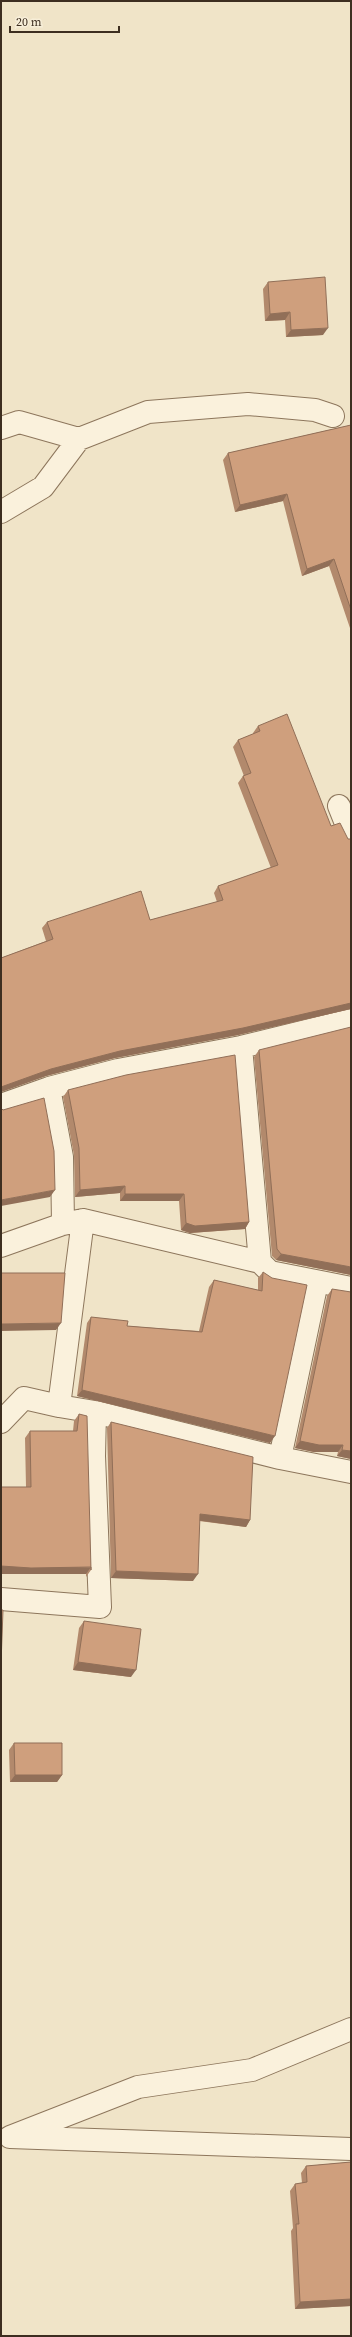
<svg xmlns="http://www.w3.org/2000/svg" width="352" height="2337" font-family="'Source Serif 4',serif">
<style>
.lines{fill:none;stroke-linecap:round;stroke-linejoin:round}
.street-casing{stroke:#8d765c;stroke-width:24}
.street{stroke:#faf1dc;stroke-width:22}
.wall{fill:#b2896c}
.shaded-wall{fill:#916f58}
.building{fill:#cf9f7d;stroke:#916f58}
</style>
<rect width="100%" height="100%" fill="#f0e4c8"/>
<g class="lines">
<defs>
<path id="street" d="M1 428 19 422 79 439 43 487 1 512
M79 439 148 412 248 404 315 410 333 416
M339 806 351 836
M241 1047 260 1262
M49 1088 62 1157 63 1224
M1 1105 49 1088 118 1070 241 1047 351 1020
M1 1246 63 1224 83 1220 260 1262 270 1272 351 1288
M95 1412 280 1458 351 1472
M1 1422 24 1398 59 1406 83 1220
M280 1458 317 1282
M1 1599 100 1607 94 1456 95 1412 59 1406
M351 2029 252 2070 138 2087 10 2137 351 2149"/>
</defs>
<!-- street casing -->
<use href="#street" class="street-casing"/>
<!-- street -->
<use href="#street" class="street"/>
</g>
<!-- wall -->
<path class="wall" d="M268 282 323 335 286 337 285 320 265 321 263 289Z
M351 425V631L329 566 302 576 283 501 235 512 223 460 228 453Z
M258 726 331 826 348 839H351V1009L238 1035 115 1058 46 1076 1 1092V958L46 941 42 928 47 922 150 920 217 902 214 893 218 886 271 868 238 783 243 776H244L233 747 238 740 253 734V733Z
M259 1050 351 1275 276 1260 272 1256 254 1057Z
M68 1090 249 1222 245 1229 190 1233 181 1230 179 1201H120V1193L75 1197 74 1155 63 1097Z
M263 1272 270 1443 77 1396 87 1323 91 1317 127 1326 199 1331 209 1287 214 1280 258 1290V1278Z
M332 1289 351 1459 337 1456 338 1452H314L295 1448 327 1296Z
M79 1414 91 1570 86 1577V1574H1V1487H26L25 1438 30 1431H73L74 1421Z
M111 1422 250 1520 246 1527 199 1521 193 1581 111 1578 107 1428Z
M84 1621 131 1677 73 1670 79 1628Z
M14 1743 62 1775 57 1782H10L9 1750Z
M351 2162V2306L295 2309 291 2231 293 2228 290 2191 295 2184 302 2183 301 2173 306 2166Z"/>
<!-- shaded-wall -->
<path class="shaded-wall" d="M290 312 285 320 265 321 270 314Z
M328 328 323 335 286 337 291 330Z
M287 494 283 501 235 512 240 505Z
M334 559 329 566 302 576 307 569Z
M351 1003V1009L238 1035 115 1058 46 1076 1 1092V1087L51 1069 120 1051Z
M125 1186 120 1193 75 1197 80 1190Z
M55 1190 50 1197 1 1206V1200Z
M125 1194H184L179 1201H120Z
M249 1222 245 1229 190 1233 181 1230 186 1223Z
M281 1254 351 1267V1275L276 1260Z
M61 1323 56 1330 1 1331V1324Z
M82 1390 275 1436 270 1443 77 1396Z
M300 1441 343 1445 338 1452H314L295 1448Z
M342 1450 351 1451V1459L337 1456Z
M200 1514 250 1520 246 1527 195 1520Z
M1 1566 91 1567 86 1574H1Z
M116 1571 198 1574 193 1581 111 1578Z
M78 1662 136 1670 131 1677 73 1670Z
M15 1775H62L57 1782H10Z
M351 2299V2306L295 2309 300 2302Z"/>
<!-- building -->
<path class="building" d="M325 277 328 328 291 330 290 312 270 314 268 282Z
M351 425V610L334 559 307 569 287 494 240 505 228 453Z
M287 714 331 826 340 823 348 839H351V1003L243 1028 120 1051 51 1069 1 1087V958L53 939 47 922 141 891 150 920 223 900 218 886 278 865 243 776 251 773 238 740 260 731 258 726Z
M351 1027V1267L281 1254 277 1249 259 1050Z
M235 1055 249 1222 195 1226 186 1223 184 1194H125V1186L80 1190 79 1148 68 1090 126 1075Z
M44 1098 54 1151 55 1190 1 1200V1108L3 1110Z
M263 1272 272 1278 307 1285 275 1436 82 1390 91 1317 128 1321 127 1326 202 1332 214 1280 262 1291Z
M1 1273H65L61 1323 1 1324Z
M332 1289 351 1292V1451L342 1450 343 1445H319L300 1441Z
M79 1414 87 1416 91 1570V1567L31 1568 1 1566V1487H31L30 1431H77Z
M111 1422 253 1457 250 1520 200 1514 198 1574 116 1571Z
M1 1610H3L1 1664Z
M84 1621 141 1629 136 1670 78 1662Z
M14 1743H62V1775H15Z
M351 2162V2299L300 2302 296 2224H299L295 2184 307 2182 306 2166Z"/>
<!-- border -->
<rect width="352" height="2337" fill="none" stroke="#3d2e20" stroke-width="4"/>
<!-- scale -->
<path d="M10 26v6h109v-6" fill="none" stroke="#3d2e20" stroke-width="2"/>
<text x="16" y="26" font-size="12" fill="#3d2e20" stroke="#f7eed8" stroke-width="3" paint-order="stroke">20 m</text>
</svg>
